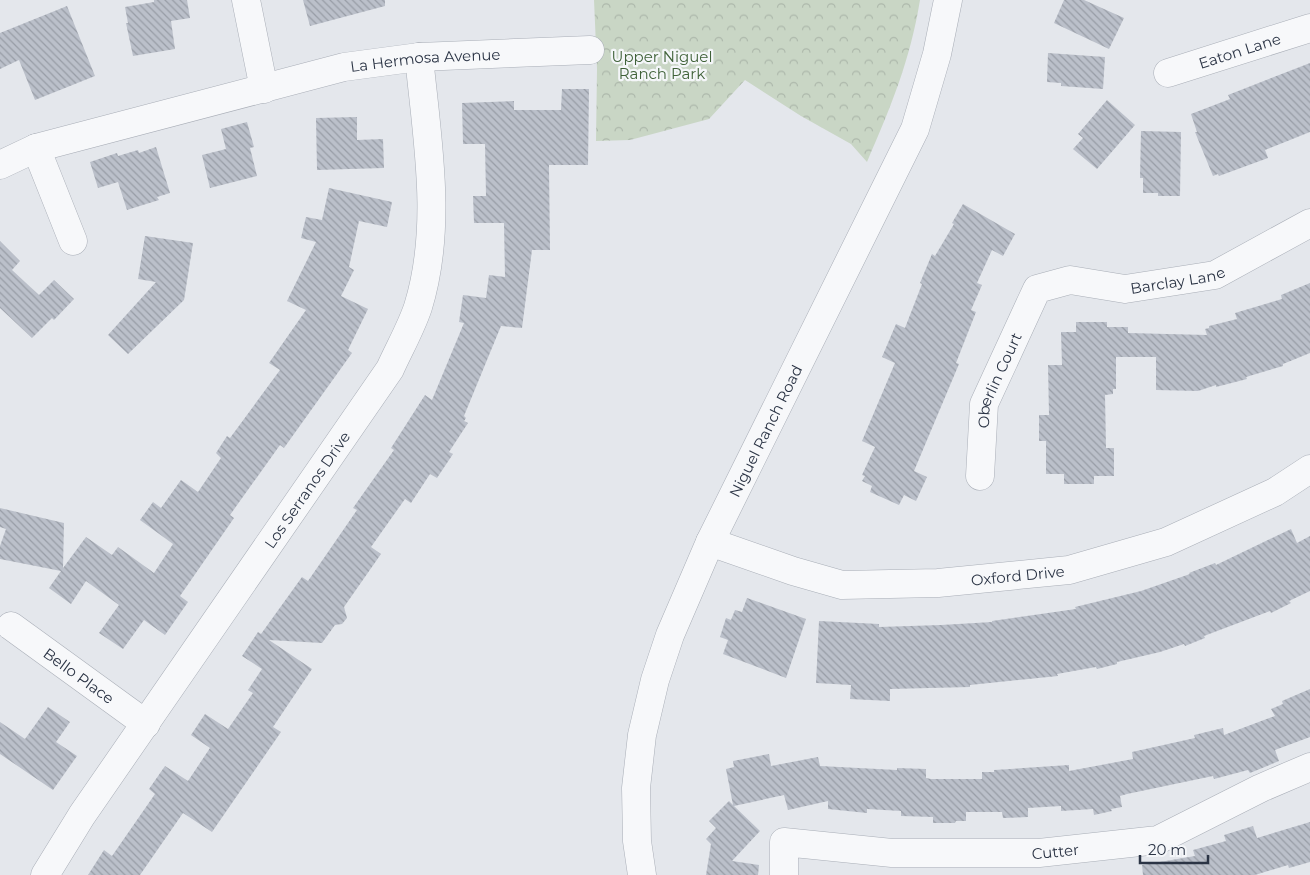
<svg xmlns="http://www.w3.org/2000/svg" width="1310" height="875" font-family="Montserrat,sans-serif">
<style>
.park{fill:url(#park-crowns)}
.building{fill:url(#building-back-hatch)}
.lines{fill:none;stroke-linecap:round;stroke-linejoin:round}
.minor-casing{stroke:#a9aeb7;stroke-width:29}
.minor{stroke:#f7f8fa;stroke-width:28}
.labels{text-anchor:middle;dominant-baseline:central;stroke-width:4.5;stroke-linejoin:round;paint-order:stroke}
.street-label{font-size:15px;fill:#2b3445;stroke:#f4f6f9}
.park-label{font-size:15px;fill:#3f6138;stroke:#f4f6f9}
</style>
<defs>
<pattern id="park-crowns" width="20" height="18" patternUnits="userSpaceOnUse" patternTransform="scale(1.25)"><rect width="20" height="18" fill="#c9d6c5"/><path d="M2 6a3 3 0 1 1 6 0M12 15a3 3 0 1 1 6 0" fill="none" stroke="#adb8ab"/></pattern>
<pattern id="building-back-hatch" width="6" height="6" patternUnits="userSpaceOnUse" patternTransform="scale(1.25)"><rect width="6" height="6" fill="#bbc0ca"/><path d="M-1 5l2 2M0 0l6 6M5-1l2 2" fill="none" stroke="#989da6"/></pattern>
</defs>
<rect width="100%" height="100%" fill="#e4e7ec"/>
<!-- park -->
<path class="park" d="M594 0H920C910 61 891 106 867 162L851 144 801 116 745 80 709 119 630 140 596 141 597 69Z"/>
<!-- building -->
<path class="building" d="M154 0H187L190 18 171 21 175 49 133 56 126 23H128L125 7 154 2Z
M303 0H385V6L310 26Z
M1064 0H1084L1124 18 1109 49 1054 23Z
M67 6 95 76 35 100 19 60 0 69V33Z
M1048 53 1105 57 1103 89 1061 86V83L1047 82Z
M1310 63V132L1265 150 1268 158 1219 176 1218 174 1213 176 1195 132H1197L1191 114 1230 99 1228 95Z
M562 89H589L588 165H549L550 250H532L522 328 501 326 464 416 466 418 464 421 468 423 449 452 453 454 437 478 430 474 411 503 405 499 371 547 381 554 344 607 347 618 342 624 335 625 322 643 269 640 312 669 273 727 281 732 212 832 183 813 140 875H88L104 850 112 856 155 794 149 789 165 766 188 781 210 748 191 735 205 714 228 729 253 693 248 690 262 669 242 656 258 632 261 634 302 577 308 581 357 510 353 508 394 450 391 448 425 395 432 400 464 323 459 322 463 295 486 298 489 275 505 277 504 223H474L473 196H486L485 144H463L462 103 514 101V110H561Z
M1107 100 1135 125 1097 169 1073 149 1083 138 1078 134Z
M357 117V140L383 139 384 168 317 170 316 118Z
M247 122 254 147 250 148 257 176 210 188 202 155 226 149 221 129Z
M1141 131 1181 132 1180 196H1158V193H1143V178H1140Z
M156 147 170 193 157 197 159 200 127 210 118 182 98 188 90 162 117 153 118 156 138 150 139 153Z
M329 188 392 202 387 227 359 221 349 267 354 270 341 296 368 309 348 350 352 353 284 448 280 445 230 515 234 518 180 596 188 602 165 635 144 620 123 649 99 633 119 605 86 581 71 604 49 588 61 571 0 559V546L6 529 0 527V508L64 523 63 568 86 537 112 555 118 547 154 573 173 544 140 520 153 502 161 508 181 480 198 492 221 458 216 453 227 436 230 438 280 370 269 363 306 310 287 301 316 242 301 238 306 217 322 220Z
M963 204 1015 234 1003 256 992 250 977 283 982 285 971 310 976 312 956 363 959 364 914 471 927 477 916 501 904 495 899 505 870 492 872 486 862 481 865 476 862 475 875 447 862 441 895 363 882 357 896 324 905 328 922 284 920 283 932 254 935 256 954 224 952 223Z
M145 236 193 243 184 300 128 354 108 335 156 282 138 279Z
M0 241 20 261 12 270 39 295 54 280 74 299 54 320 52 318 32 338 0 308Z
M1310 283V353L1283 364V366L1246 377 1247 379 1216 387V385L1198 391 1156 390V357H1116V389H1113V394L1105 395 1106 448H1114V476H1094V484H1064V474H1046V441H1039V415H1049L1048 365H1062L1061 332H1076V322H1107V327H1128V333L1207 335 1205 329 1209 328V326L1237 319 1235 313 1282 299 1281 295Z
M1291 529 1297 543 1310 536V591L1289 601 1291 603 1271 613 1270 611 1204 636 1205 638 1185 646 1184 644 1160 652 1117 662V664L1097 669 1096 667 1057 674 1058 676 970 685V687L890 689V701L850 699 851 685 816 683 819 621 879 624V627L941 625 992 622V621L1076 609 1075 607 1141 591 1190 574 1189 573 1215 563 1216 565Z
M747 598 806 619 786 678 723 654 728 640 720 637 726 618 731 620 735 610 742 612Z
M1310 689V737L1275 750 1279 761 1250 773 1248 770 1214 779 1213 776 1127 794 1120 796 1122 807 1111 809 1112 811 1094 815 1093 809 1061 811V806L1028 808V817L1003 818 1002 812H966V821H956L955 823H933V817L901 816V811L867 809V813L828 809V801L788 810 784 795 734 806 760 831 732 861 759 865 758 875H706L711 844 706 839 716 828 709 821 729 801 733 805 726 769 734 767 733 761 769 754 771 766 818 757 820 766 897 770V768L926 769V778L931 779H982V772H994V770L1069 765V771L1133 759 1132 752 1195 738 1194 735 1223 728 1224 735 1275 716 1271 709 1283 704 1282 701Z
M48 707 70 722 56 742 77 756 53 790 0 754V722L25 739Z
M1310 822V862L1289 868 1288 865 1255 875H1143L1142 865 1195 856 1193 850 1226 841 1224 835 1253 826 1257 838Z"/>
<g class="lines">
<defs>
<g id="minor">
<path d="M246 0 264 89"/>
<path id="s1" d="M1168 73 1310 28"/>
<path d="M36 148 73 241"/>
<path id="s2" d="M0 165 36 148 344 67 419 57 590 50"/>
<path id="s3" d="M980 476 984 404 1037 289 1070 280 1125 289 1215 275 1310 223"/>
<path id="s4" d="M710 542 793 571 842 585 938 583 1069 570 1166 542 1275 492 1310 469"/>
<path id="s5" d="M11 626 146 724"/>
<path id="s6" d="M45 875 82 815 390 369C399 349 411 328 418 307 443 226 427 139 419 57"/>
<path id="s7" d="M642 875 637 841 636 788 642 735 655 680 670 635 710 542 915 129 937 54 948 0"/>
<path id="s8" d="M784 875V842L892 853H1039L1158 840 1261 788 1310 767"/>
</g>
</defs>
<!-- minor casing -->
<use href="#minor" class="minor-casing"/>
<!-- minor -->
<use href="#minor" class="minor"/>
</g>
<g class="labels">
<!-- street labels -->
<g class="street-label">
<text stroke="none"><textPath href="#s1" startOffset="75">Eaton Lane</textPath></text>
<text stroke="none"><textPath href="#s2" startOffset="440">La Hermosa Avenue</textPath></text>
<text stroke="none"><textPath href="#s3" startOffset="342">Barclay Lane</textPath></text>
<text stroke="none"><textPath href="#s3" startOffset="99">Oberlin Court</textPath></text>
<text stroke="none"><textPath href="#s7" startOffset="470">Niguel Ranch Road</textPath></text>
<text stroke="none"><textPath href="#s6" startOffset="466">Los Serranos Drive</textPath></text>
<text stroke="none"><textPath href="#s4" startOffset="315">Oxford Drive</textPath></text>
<text stroke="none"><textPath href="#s5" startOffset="84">Bello Place</textPath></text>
<text stroke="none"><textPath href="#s8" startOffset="305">Cutter</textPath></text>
</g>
<!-- park labels -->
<g class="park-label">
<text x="662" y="56">Upper Niguel<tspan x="662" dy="17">Ranch Park</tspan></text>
</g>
</g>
<!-- scale -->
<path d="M1140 855v8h68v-8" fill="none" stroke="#2b3445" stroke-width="2.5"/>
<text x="1148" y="855" font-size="15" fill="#2b3445" stroke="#f4f6f9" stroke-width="4" paint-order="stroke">20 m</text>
</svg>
